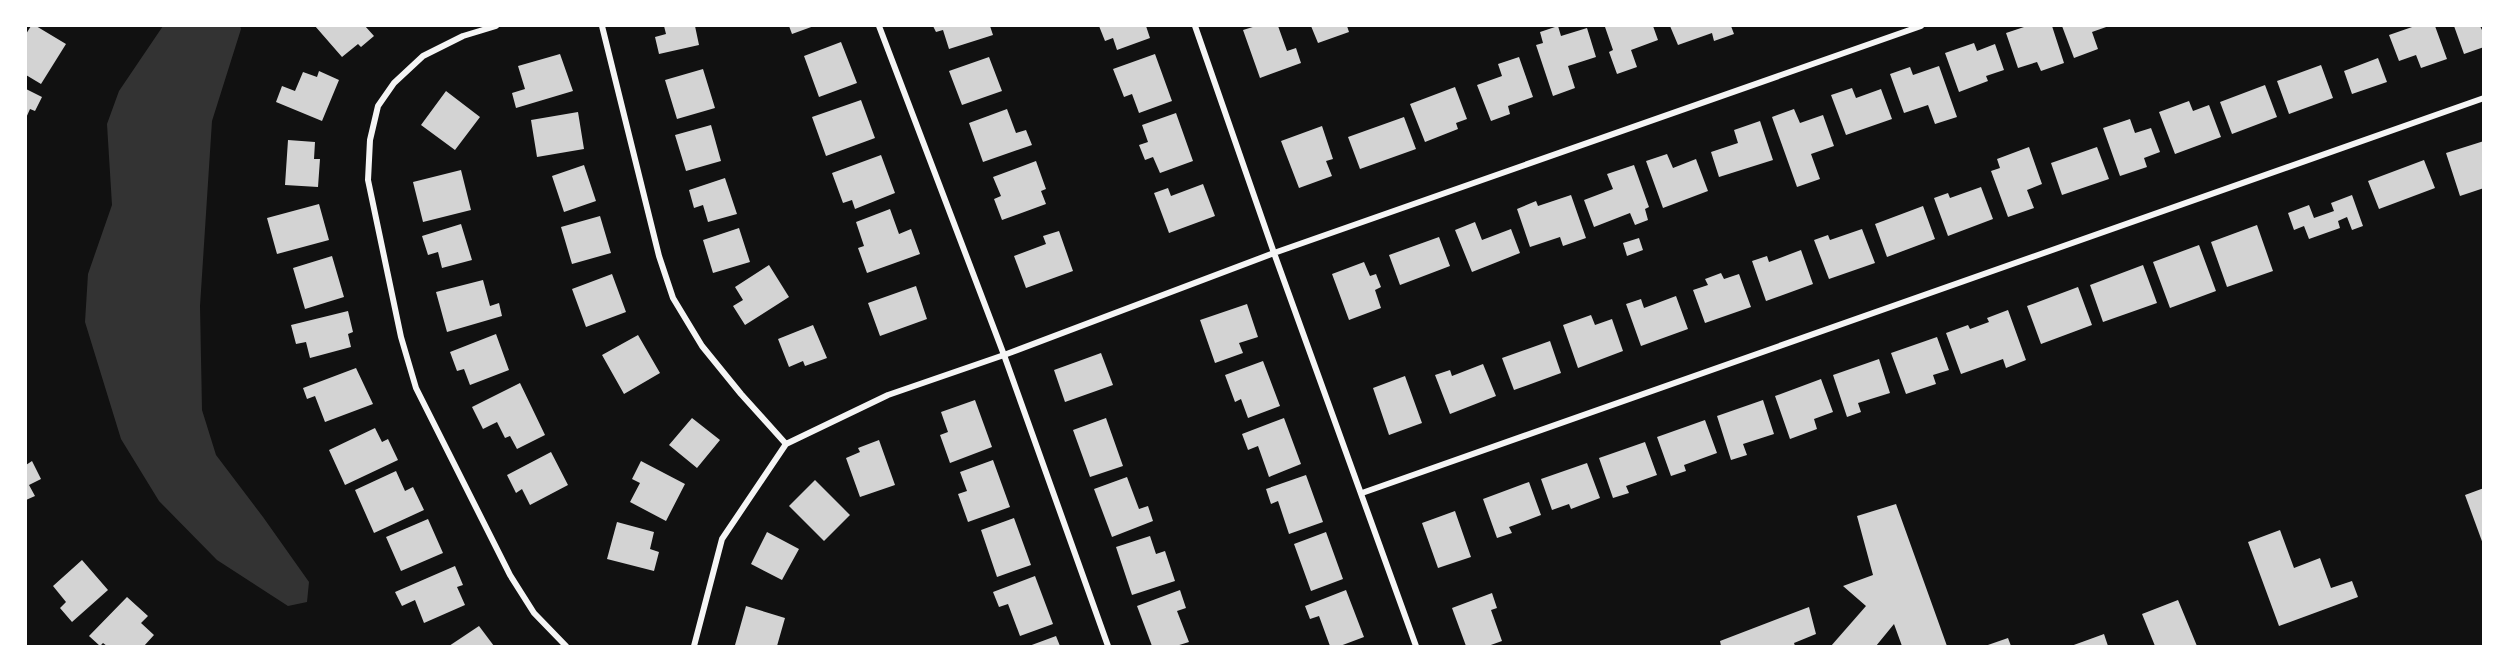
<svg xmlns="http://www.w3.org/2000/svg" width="2509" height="672" font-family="'Source Sans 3',sans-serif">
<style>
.water{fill:#333}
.building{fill:#d3d3d3}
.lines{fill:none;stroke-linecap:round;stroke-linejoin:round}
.minor{stroke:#f5f5f5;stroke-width:6}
</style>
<rect width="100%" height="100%" fill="#111"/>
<!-- water -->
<path class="water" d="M163 26H240L241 29 212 121 200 306 202 410 216 455 263 517 309 582 307 602 288 606 217 560 159 501 121 439 85 322 88 274 112 205 107 124 119 91Z"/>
<!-- building -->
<path class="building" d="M31 26H36L66 44 41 84 26 75V34Z
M315 26H365L374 36 361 47 358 44 342 57Z
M664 26H695L699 45 659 54 655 37 666 34Z
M789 26H814L792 34Z
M933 26H990L993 35 949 49 943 30 936 32Z
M1099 26H1146L1150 38 1117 50 1113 38 1105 41Z
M1256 26H1278L1287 51 1296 48 1301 63 1260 78 1243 30Z
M1311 26H1347L1349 32 1318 43Z
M1558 26 1561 36 1587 28 1596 57 1568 66 1575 88 1553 96 1536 45 1543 43 1540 32Z
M1609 26H1653L1658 40 1631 50 1637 67 1617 74 1609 52 1613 50 1605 27Z
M1670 26H1731L1734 34 1714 41 1712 33 1678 45Z
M2027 26H2052L2064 63 2041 71 2037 62 2018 68 2006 33Z
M2062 26H2109L2092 32 2098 49 2074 58Z
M2415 26H2435L2447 59 2421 68 2416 55 2399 61 2389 35Z
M2454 26H2480L2484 34V47L2464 54Z
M841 42 857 83 819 97 804 56Z
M1974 43 1977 51 1995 44 2004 70 1986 76 1988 81 1959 92 1945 53Z
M560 54 573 91 516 108 512 93 525 89 518 66Z
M1155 54 1172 101 1139 113 1132 94 1124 97 1113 69Z
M989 57 1002 91 962 105 949 71Z
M1519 57 1533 97 1508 106 1510 114 1491 121 1477 85 1502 76 1498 64Z
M2378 58 2387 82 2352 94 2344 71Z
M2321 65 2333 98 2289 114 2277 81Z
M1939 66 1957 117 1935 124 1928 105 1904 113 1890 74 1910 67 1913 75Z
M703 69 715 108 677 119 665 80Z
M319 71 339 80 322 121 276 102 282 86 295 91 303 72 317 77Z
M2265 85 2277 117 2232 134 2220 102Z
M1455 87 1467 119 1456 123 1458 129 1425 142 1410 104Z
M1852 88 1856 98 1881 89 1892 119 1846 135 1831 95Z
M26 89 42 97 35 111 30 109 26 118Z
M446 91 480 117 455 150 421 125Z
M861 100 875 138 826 156 812 117Z
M2189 101 2193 111 2209 105 2221 137 2175 154 2159 112Z
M1007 109 1016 133 1026 130 1032 145 983 162 969 123Z
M1794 109 1800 123 1823 115 1834 146 1811 154 1820 179 1797 187 1772 117Z
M578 112 584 149 537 157 531 120Z
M1176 113 1193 161 1160 173 1153 157 1145 160 1139 145 1148 142 1142 125Z
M1404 117 1416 149 1360 169 1348 137Z
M2130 119 2135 133 2151 128 2160 152 2144 158 2147 167 2120 176 2103 128Z
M1760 121 1773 160 1719 177 1711 152 1738 143 1734 130Z
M711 125 721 161 686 171 675 135Z
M1322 126 1333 159 1326 161 1332 176 1299 188 1281 141Z
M288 140 315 142 314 159H320L318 187 285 185Z
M2484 141V188L2460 196 2446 153Z
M2029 147 2042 184 2027 190 2034 208 2008 217 1991 171 2000 168 1997 159Z
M2097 147 2109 179 2062 195 2051 163Z
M1667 154 1673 168 1696 159 1708 191 1663 208 1646 161Z
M881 155 895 193 855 209 852 200 843 203 832 173Z
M2424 160 2435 188 2379 209 2368 181Z
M1036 161 1046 189 1041 191 1046 204 1002 220 994 199 1001 196 993 177Z
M584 165 596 201 564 212 552 176Z
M1634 165 1649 207 1645 209 1648 220 1635 225 1630 213 1594 227 1584 200 1613 189 1607 174Z
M461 170 471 210 423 222 413 182Z
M725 178 737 214 708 222 703 205 694 208 689 190Z
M1203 184 1215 216 1169 233 1154 193 1168 188 1171 196Z
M1981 187 1993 219 1948 236 1934 198 1948 193 1950 198Z
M1571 195 1586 238 1563 246 1560 237 1530 247 1517 209 1536 201 1538 206Z
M2352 195 2363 226 2352 230 2347 217 2338 221 2340 228 2309 239 2304 226 2294 230 2288 213 2309 205 2314 218 2334 211 2331 203Z
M319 204 329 240 277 254 267 218Z
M1923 206 1935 239 1887 257 1875 224Z
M890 209 899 234 911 229 920 254 867 273 858 248 864 246 856 222Z
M600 216 611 253 572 264 561 227Z
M1475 222 1482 240 1511 229 1520 253 1472 272 1455 230Z
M461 224 472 260 442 268 438 252 428 255 422 236Z
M2257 225 2273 271 2227 287 2211 242Z
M739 228 750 262 713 273 703 240Z
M1862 229 1875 263 1829 279 1814 240 1828 235 1830 240Z
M1059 231 1073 271 1026 288 1014 256 1046 244 1043 236Z
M1439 237 1450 266 1400 285 1389 255Z
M1639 238 1643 250 1627 256 1623 243Z
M2199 245 2216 291 2170 308 2153 262Z
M1801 250 1813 284 1766 301 1752 261 1767 256 1769 262Z
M332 256 344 297 305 309 293 268Z
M1364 262 1370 276 1376 274 1381 287 1375 290 1381 308 1349 320 1332 274Z
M769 265 789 297 745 325 733 306 743 300 735 287Z
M2143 265 2157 303 2103 322 2090 285Z
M1721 273 1724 279 1739 274 1751 307 1705 323 1693 290 1708 285 1705 279Z
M612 274 626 312 586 327 572 289Z
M483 280 490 306 499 303 502 316 447 332 436 292Z
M916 286 927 319 880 336 868 303Z
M2078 287 2092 325 2041 344 2027 306Z
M1676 296 1688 329 1641 346 1626 304 1641 299 1644 308Z
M1247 304 1258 337 1239 343 1243 353 1215 363 1200 320Z
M2008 310 2026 360 2006 368 2003 359 1961 374 1946 333 1968 325 1970 329 1989 322 1987 318Z
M348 311 353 332 348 334 351 347 310 358 306 342 296 344 291 325Z
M1591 315 1595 325 1612 319 1623 351 1578 368 1563 325Z
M813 325 827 358 805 366 803 361 789 367 778 339Z
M496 334 509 370 470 385 464 369 457 371 450 352Z
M638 335 660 373 624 394 602 355Z
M1937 337 1949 370 1933 375 1936 384 1906 394 1891 353Z
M1550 341 1561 373 1514 390 1502 358Z
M1101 353 1113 385 1065 402 1054 370Z
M1879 359 1890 393 1858 403 1861 412 1847 417 1833 375Z
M1263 361 1280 406 1248 418 1241 399 1235 402 1225 375Z
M1483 364 1496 396 1450 414 1435 375 1450 370 1452 376Z
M356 368 373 404 325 422 315 396 307 399 303 388Z
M1405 376 1422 423 1389 435 1373 388Z
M1821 379 1833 412 1814 419 1817 429 1790 439 1775 396Z
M520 383 545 435 517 449 510 436 505 438 497 422 483 429 472 407Z
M975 400 992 447 950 463 940 435 948 432 941 412Z
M1763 400 1774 434 1743 444 1747 455 1731 460 1717 416Z
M692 418 720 440 697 468 669 445Z
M1106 418 1123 466 1090 477 1073 430Z
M1284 418 1301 464 1269 477 1258 446 1248 450 1242 434Z
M1705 420 1717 453 1684 465 1686 471 1671 476 1657 437Z
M375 428 382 442 388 439 398 460 345 485 329 450Z
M879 440 895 485 860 497 846 458 860 452 858 448Z
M1645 442 1657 475 1626 486 1629 493 1613 498 1599 458Z
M551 452 568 485 530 505 522 489 516 493 507 475Z
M993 460 1010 507 968 522 958 494 967 491 960 472Z
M32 461 41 479 29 485 35 496 26 500V465Z
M641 461 685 484 666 521 630 502 640 483 632 479Z
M1587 463 1600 498 1571 509 1569 504 1552 510 1541 479Z
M396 471 405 491 413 487 424 510 374 533 355 490Z
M1306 475 1323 522 1289 534 1278 501 1271 504 1266 489Z
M1127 477 1139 509 1148 506 1153 521 1112 537 1094 489Z
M815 480 850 515 824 541 789 506Z
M1529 482 1541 515 1509 527 1512 533 1497 538 1483 499Z
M2484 488V544H2483L2465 495Z
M1896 504 1947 646H1902L1894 624 1876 646H1831L1866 606 1843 586 1873 575 1857 516Z
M1455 511 1471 557 1438 568 1422 523Z
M1014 518 1031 565 997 577 981 530Z
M428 519 443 553 401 571 386 537Z
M617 522 654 532 650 549 659 552 654 571 607 559Z
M2280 530 2294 568 2320 558 2331 588 2352 581 2358 597 2279 626 2248 542Z
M767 532 799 549 782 580 751 564Z
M1326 532 1343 579 1311 591 1294 544Z
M1150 536 1156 554 1165 551 1175 581 1132 595 1116 547Z
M82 560 108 590 72 622 60 608 66 602 53 586Z
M455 566 463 585 457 587 465 605 424 623 415 600 402 606 395 592Z
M1035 576 1053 624 1020 636 1008 604 999 607 993 592Z
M1180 590 1186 608 1177 611 1189 642 1176 646H1152L1137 606Z
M1346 590 1364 637 1340 646H1330L1319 616 1310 619 1305 606Z
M1492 593 1497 608 1491 610 1502 641 1488 646H1466L1452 608Z
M127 597 148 616 141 623 154 635 144 646H107L103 643 100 646 89 636Z
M2178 600 2197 646H2155L2142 614Z
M746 606 785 618 777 646 735 645Z
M1809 607 1816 634 1794 643 1795 646H1721L1720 641Z
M479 626 494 646H449Z
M2104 634 2108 646H2071Z
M1056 636 1060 646H1029Z
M2008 638 2011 646H1985Z"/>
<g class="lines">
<!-- minor -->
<path class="minor" d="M496 26 463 36 423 56 394 83 378 106 370 140 368 180 401 337 416 388 510 575 534 613 566 646
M602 26 659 256 673 298 702 346 741 394 786 444
M879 26 1004 355 1108 646
M1195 26 1274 253 1416 646
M1362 493 2484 98
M694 646 722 539 786 444 888 395 1004 355 1274 253 1921 26"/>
</g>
<!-- border -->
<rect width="2509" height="672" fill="none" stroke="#ffffff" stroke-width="54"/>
</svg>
